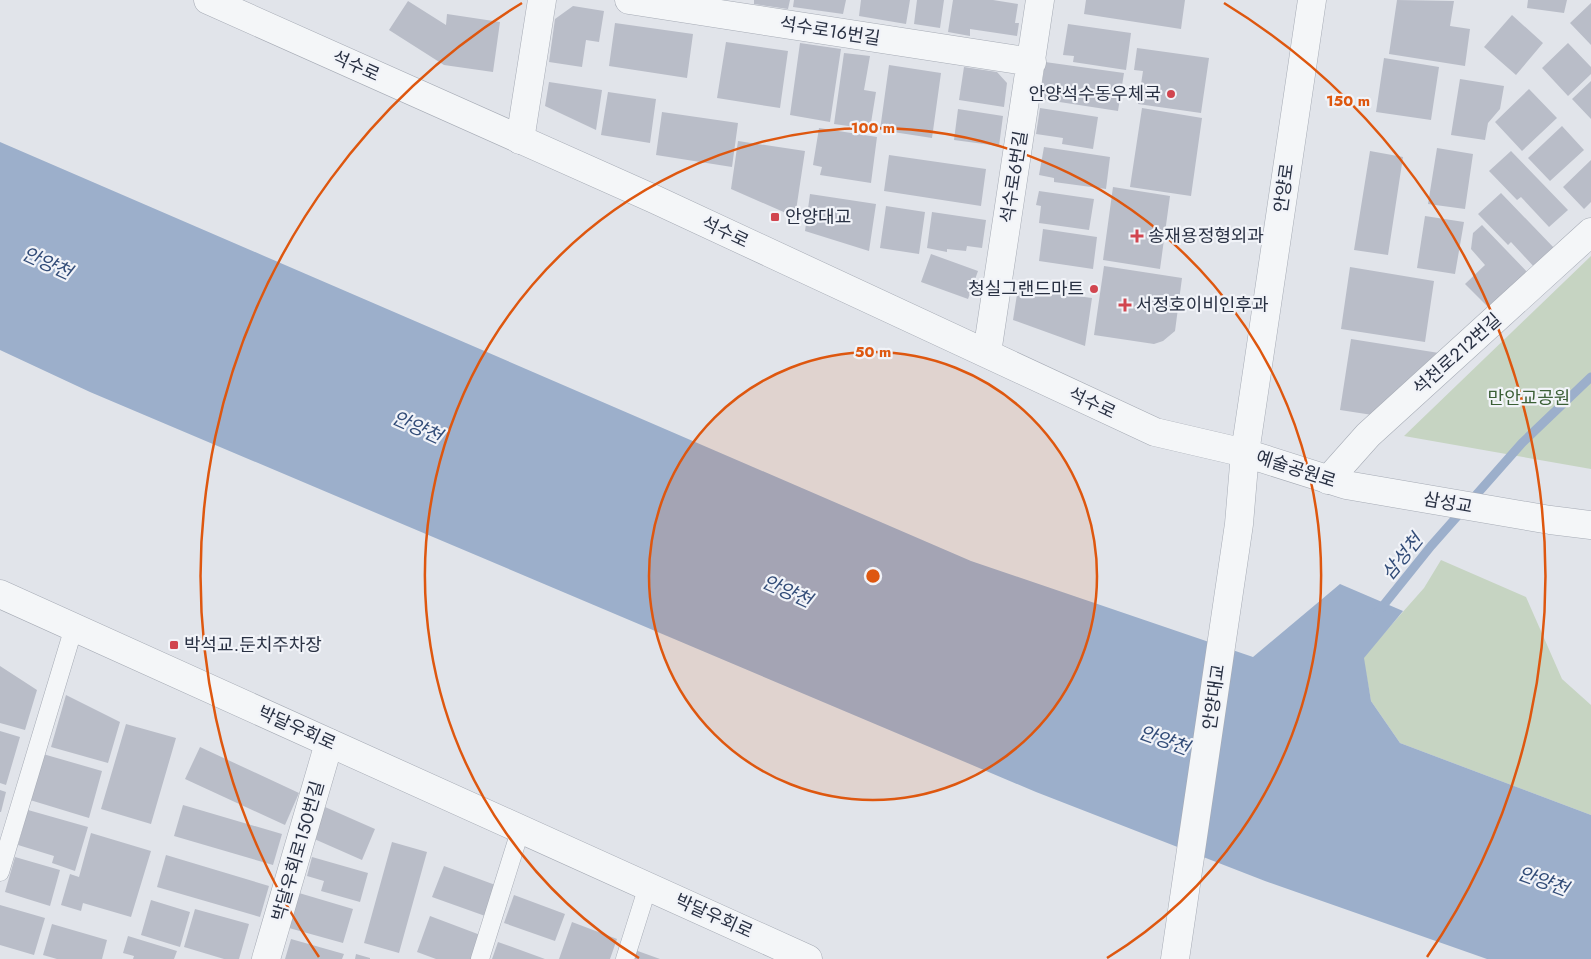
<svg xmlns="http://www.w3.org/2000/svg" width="1591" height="959" font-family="Jost,'Noto Sans KR',sans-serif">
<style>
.green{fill:#c6d4c2}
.water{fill:#9cafcb}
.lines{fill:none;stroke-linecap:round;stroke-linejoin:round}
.stream{stroke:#9cafcb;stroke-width:9}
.building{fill:#b9bdc8}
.service-casing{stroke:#a6abb5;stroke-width:19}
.minor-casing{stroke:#a6abb5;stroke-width:29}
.tertiary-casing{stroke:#a6abb5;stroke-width:29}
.service{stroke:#f4f6f8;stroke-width:18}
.minor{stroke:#f4f6f8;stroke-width:28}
.tertiary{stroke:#f4f6f8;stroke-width:28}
.ring{fill:none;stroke:#de570f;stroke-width:2.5}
.poi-dot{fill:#d1454f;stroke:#f1f3f8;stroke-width:2}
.labels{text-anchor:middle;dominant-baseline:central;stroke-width:4.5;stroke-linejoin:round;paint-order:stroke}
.street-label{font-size:18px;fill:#293143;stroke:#f1f3f8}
.poi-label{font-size:18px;fill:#293143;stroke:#f1f3f8;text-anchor:start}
.park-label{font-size:18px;fill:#3b5f36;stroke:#f1f3f8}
.water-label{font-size:19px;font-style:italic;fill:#324c78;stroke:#f1f3f8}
.centre{fill:#de570f;stroke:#f1f3f8;stroke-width:2.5}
.ring-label{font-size:15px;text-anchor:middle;font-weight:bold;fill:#de570f;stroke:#f1f3f8;stroke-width:4.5;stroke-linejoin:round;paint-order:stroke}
</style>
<rect width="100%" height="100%" fill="#e1e4ea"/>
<!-- green -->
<path class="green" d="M1591 256V469L1404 436Z
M1441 560 1526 597 1562 679 1591 705V815L1400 743 1371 701 1363 657 1424 588Z"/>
<!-- water -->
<path class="water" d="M0 142 971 561 1253 657 1340 584 1403 611 1364 658 1371 701 1400 743 1591 815V959H1487L1265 881 1036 792 90 392 0 350Z"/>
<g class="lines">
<!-- stream -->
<path class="stream" d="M1378 612 1431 546 1522 443 1591 377"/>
</g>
<!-- building -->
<path class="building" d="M754 0H790L788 9 754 4Z
M794 0H846L843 14 793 7Z
M861 0H910L906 24 859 16Z
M917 0H944L940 28 914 24Z
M953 0H993L1018 4 1015 23H1019L1017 36 970 29V36L948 32Z
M1086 0H1185L1181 29 1084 14Z
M1397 0 1454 1 1450 26 1470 29 1465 66 1389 54Z
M1528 0H1567L1564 13 1527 8Z
M408 1 446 25 447 14 500 22 493 72 444 65 389 30Z
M1591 3V45L1570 23Z
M573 6 604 11 599 42 586 40 582 67 549 62 555 19Z
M1512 15 1543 43 1516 75 1484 47Z
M615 23 693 34 687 78 609 66Z
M1068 24 1131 33 1126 70 1073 62 1074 56 1063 55Z
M726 42 788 51 780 108 717 98Z
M800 43 841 49 830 122 790 115Z
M1568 43 1591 67V74L1568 96 1542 68Z
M1137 48 1209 58 1201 113 1138 104 1143 71 1134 70Z
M844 53 870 56 864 90 876 92 870 129 834 124Z
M1384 58 1439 67 1431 120 1376 112Z
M1045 62 1124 73 1118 111 1040 99Z
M889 65 941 73 932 138 880 130Z
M964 67 997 72 1007 83 1004 107 959 100Z
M1460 79 1504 86 1500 109 1488 123 1485 140 1451 135Z
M1591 81V119L1572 99Z
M549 82 602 90 596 130 545 106Z
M1529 89 1557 118 1522 151 1495 122Z
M608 92 656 99 650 143 601 135Z
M1040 108 1098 117 1093 149 1062 144 1063 138 1036 134Z
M1142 108 1202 118 1191 196 1130 187Z
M958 109 1003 116 999 146 954 140Z
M662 112 738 123 732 167 656 155Z
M1562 126 1584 150 1550 181 1528 158Z
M819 128 877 137 871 183 820 175 822 167 813 165Z
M738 141 805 151 795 217 731 189Z
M1044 147 1110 157 1106 189 1054 182V178L1039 175Z
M1437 148 1473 154 1465 209 1428 204Z
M1370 151 1403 157 1388 255 1354 250Z
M1511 151 1568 210 1549 227 1521 197 1517 200 1489 171Z
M889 155 986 169 981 206 884 191Z
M1591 160V202L1584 209 1563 187Z
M1113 187 1170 196 1160 269 1103 260Z
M1039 191 1094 199 1089 230 1039 223 1041 206 1036 205Z
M1501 193 1556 250 1536 269 1511 242 1508 245 1478 214Z
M810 194 876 204 869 251 805 231Z
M886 206 925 212 919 254 880 248Z
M932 212 986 220 982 248 967 246 966 251 947 249V252L927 248Z
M1425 216 1464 222 1455 274 1417 268Z
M1482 225 1532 277 1494 313 1465 284 1485 265 1471 249 1473 233Z
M1043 229 1097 237 1093 269 1039 261Z
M931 254 978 271 968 299 921 282Z
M1104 266 1182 278 1175 331 1163 341 1154 344 1094 335Z
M1350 267 1434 281 1425 342 1341 329Z
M1018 288 1092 298 1085 346 1013 320Z
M1351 339 1439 353 1379 416 1340 410Z
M0 666 37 690 25 730 0 723Z
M66 695 120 722 108 763 51 747Z
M126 724 176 738 151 824 101 809Z
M0 731 20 737 6 785 0 783Z
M200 747 299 793 285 825 185 779Z
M43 754 102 771 89 818 30 800Z
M0 790 6 792 1 812H0Z
M183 805 282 834 273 865 174 836Z
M325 807 375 829 362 860 312 838Z
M28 810 88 827 75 871 52 863 54 856 18 845Z
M91 833 151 851 131 917 83 903 81 911 61 905 70 874 79 877Z
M392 842 427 852 399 953 364 943Z
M166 855 269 886 260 917 157 887Z
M15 857 60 870 50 906 5 892Z
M312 857 368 873 360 902 321 891 324 881 307 876Z
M444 866 498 886 488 917 432 897Z
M299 893 353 909 343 943 289 928Z
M514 895 565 914 555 941 504 923Z
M151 900 190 912 180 947 141 935Z
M0 905 45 918 34 955 0 945Z
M195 909 249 924 239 959H224L184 947Z
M430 916 483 936 474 959H436L417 952Z
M572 922 617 939 610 959H559Z
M52 924 107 940 102 959H57L43 955Z
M128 936 177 951 174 959H133L134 956 123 953Z
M291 939 344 954 342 959H285Z
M498 942 545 959H492Z
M635 950 660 959H632Z
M356 954 370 958V959H355Z"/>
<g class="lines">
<defs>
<path id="service" d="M0 872 74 627
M480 959 521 828
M625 959 648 886"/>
<path id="minor" d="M629 0 1032 62
M520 140 542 0
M987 353 1040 0
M1328 480 1368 435 1591 232
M266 959 329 743"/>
<path id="tertiary" d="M208 0 654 199 1155 432 1245 453 1346 485 1550 520 1591 525
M0 594 808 959
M1175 959 1239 524 1245 453 1312 0"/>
</defs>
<!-- service casing -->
<use href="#service" class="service-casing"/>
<!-- minor casing -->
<use href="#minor" class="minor-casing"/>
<!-- tertiary casing -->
<use href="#tertiary" class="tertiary-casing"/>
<!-- service -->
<use href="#service" class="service"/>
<!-- minor -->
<use href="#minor" class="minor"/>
<!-- tertiary -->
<use href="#tertiary" class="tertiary"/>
</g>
<!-- distance rings -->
<circle cx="873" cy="576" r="224" fill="#de570f" fill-opacity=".12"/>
<g class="ring">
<circle cx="873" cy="576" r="224"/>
<path d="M639 958A448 448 0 1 1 1107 958"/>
<path d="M319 957A672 672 0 0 1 522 3M1224 3A672 672 0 0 1 1427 957"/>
</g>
<!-- markers -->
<g class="poi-dot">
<circle cx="1171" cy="94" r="5"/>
<rect x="770" y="212" width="10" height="10" rx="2.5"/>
<path d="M1134.5 228.5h5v5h5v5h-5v5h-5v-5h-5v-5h5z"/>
<circle cx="1094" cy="289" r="5"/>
<path d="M1122.5 297.5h5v5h5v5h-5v5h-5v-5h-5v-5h5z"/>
<rect x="169" y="640" width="10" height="10" rx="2.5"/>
</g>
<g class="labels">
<!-- street labels -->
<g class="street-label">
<text transform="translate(830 31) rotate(9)">석수로16번길</text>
<text transform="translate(356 66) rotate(24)">석수로</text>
<text transform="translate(1014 177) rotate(-81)">석수로6번길</text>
<text transform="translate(1284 188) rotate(-82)">안양로</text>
<text transform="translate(725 232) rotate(25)">석수로</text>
<text transform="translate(1457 354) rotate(-42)">석천로212번길</text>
<text transform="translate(1092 403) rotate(25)">석수로</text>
<text transform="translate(1296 469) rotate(18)">예술공원로</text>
<text transform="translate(1448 503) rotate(10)">삼성교</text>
<text transform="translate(1214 697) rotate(-82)">안양대교</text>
<text transform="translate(297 728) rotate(24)">박달우회로</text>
<text transform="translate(298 851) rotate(-74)">박달우회로150번길</text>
<text transform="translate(714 916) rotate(24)">박달우회로</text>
</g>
<!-- poi labels -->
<g class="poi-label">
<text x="1161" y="94" text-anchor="end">안양석수동우체국</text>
<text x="785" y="217">안양대교</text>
<text x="1148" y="236">송재용정형외과</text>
<text x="1084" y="289" text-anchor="end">청실그랜드마트</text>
<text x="1136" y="305">서정호이비인후과</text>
<text x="184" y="645">박석교.둔치주차장</text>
</g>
<!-- park labels -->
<g class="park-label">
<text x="1529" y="398">만안교공원</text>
</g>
<!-- water labels -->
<g class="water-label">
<text transform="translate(47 263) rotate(24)">안양천</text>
<text transform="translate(417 427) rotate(24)">안양천</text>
<text transform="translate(1402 557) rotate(-51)">삼성천</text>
<text transform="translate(787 591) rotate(24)">안양천</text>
<text transform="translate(1164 740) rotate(20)">안양천</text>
<text transform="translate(1543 881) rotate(20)">안양천</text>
</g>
</g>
<circle cx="873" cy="576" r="8" class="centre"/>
<g class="ring-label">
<text x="1348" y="106">150 m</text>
<text x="873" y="133">100 m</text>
<text x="873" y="357">50 m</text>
</g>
</svg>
